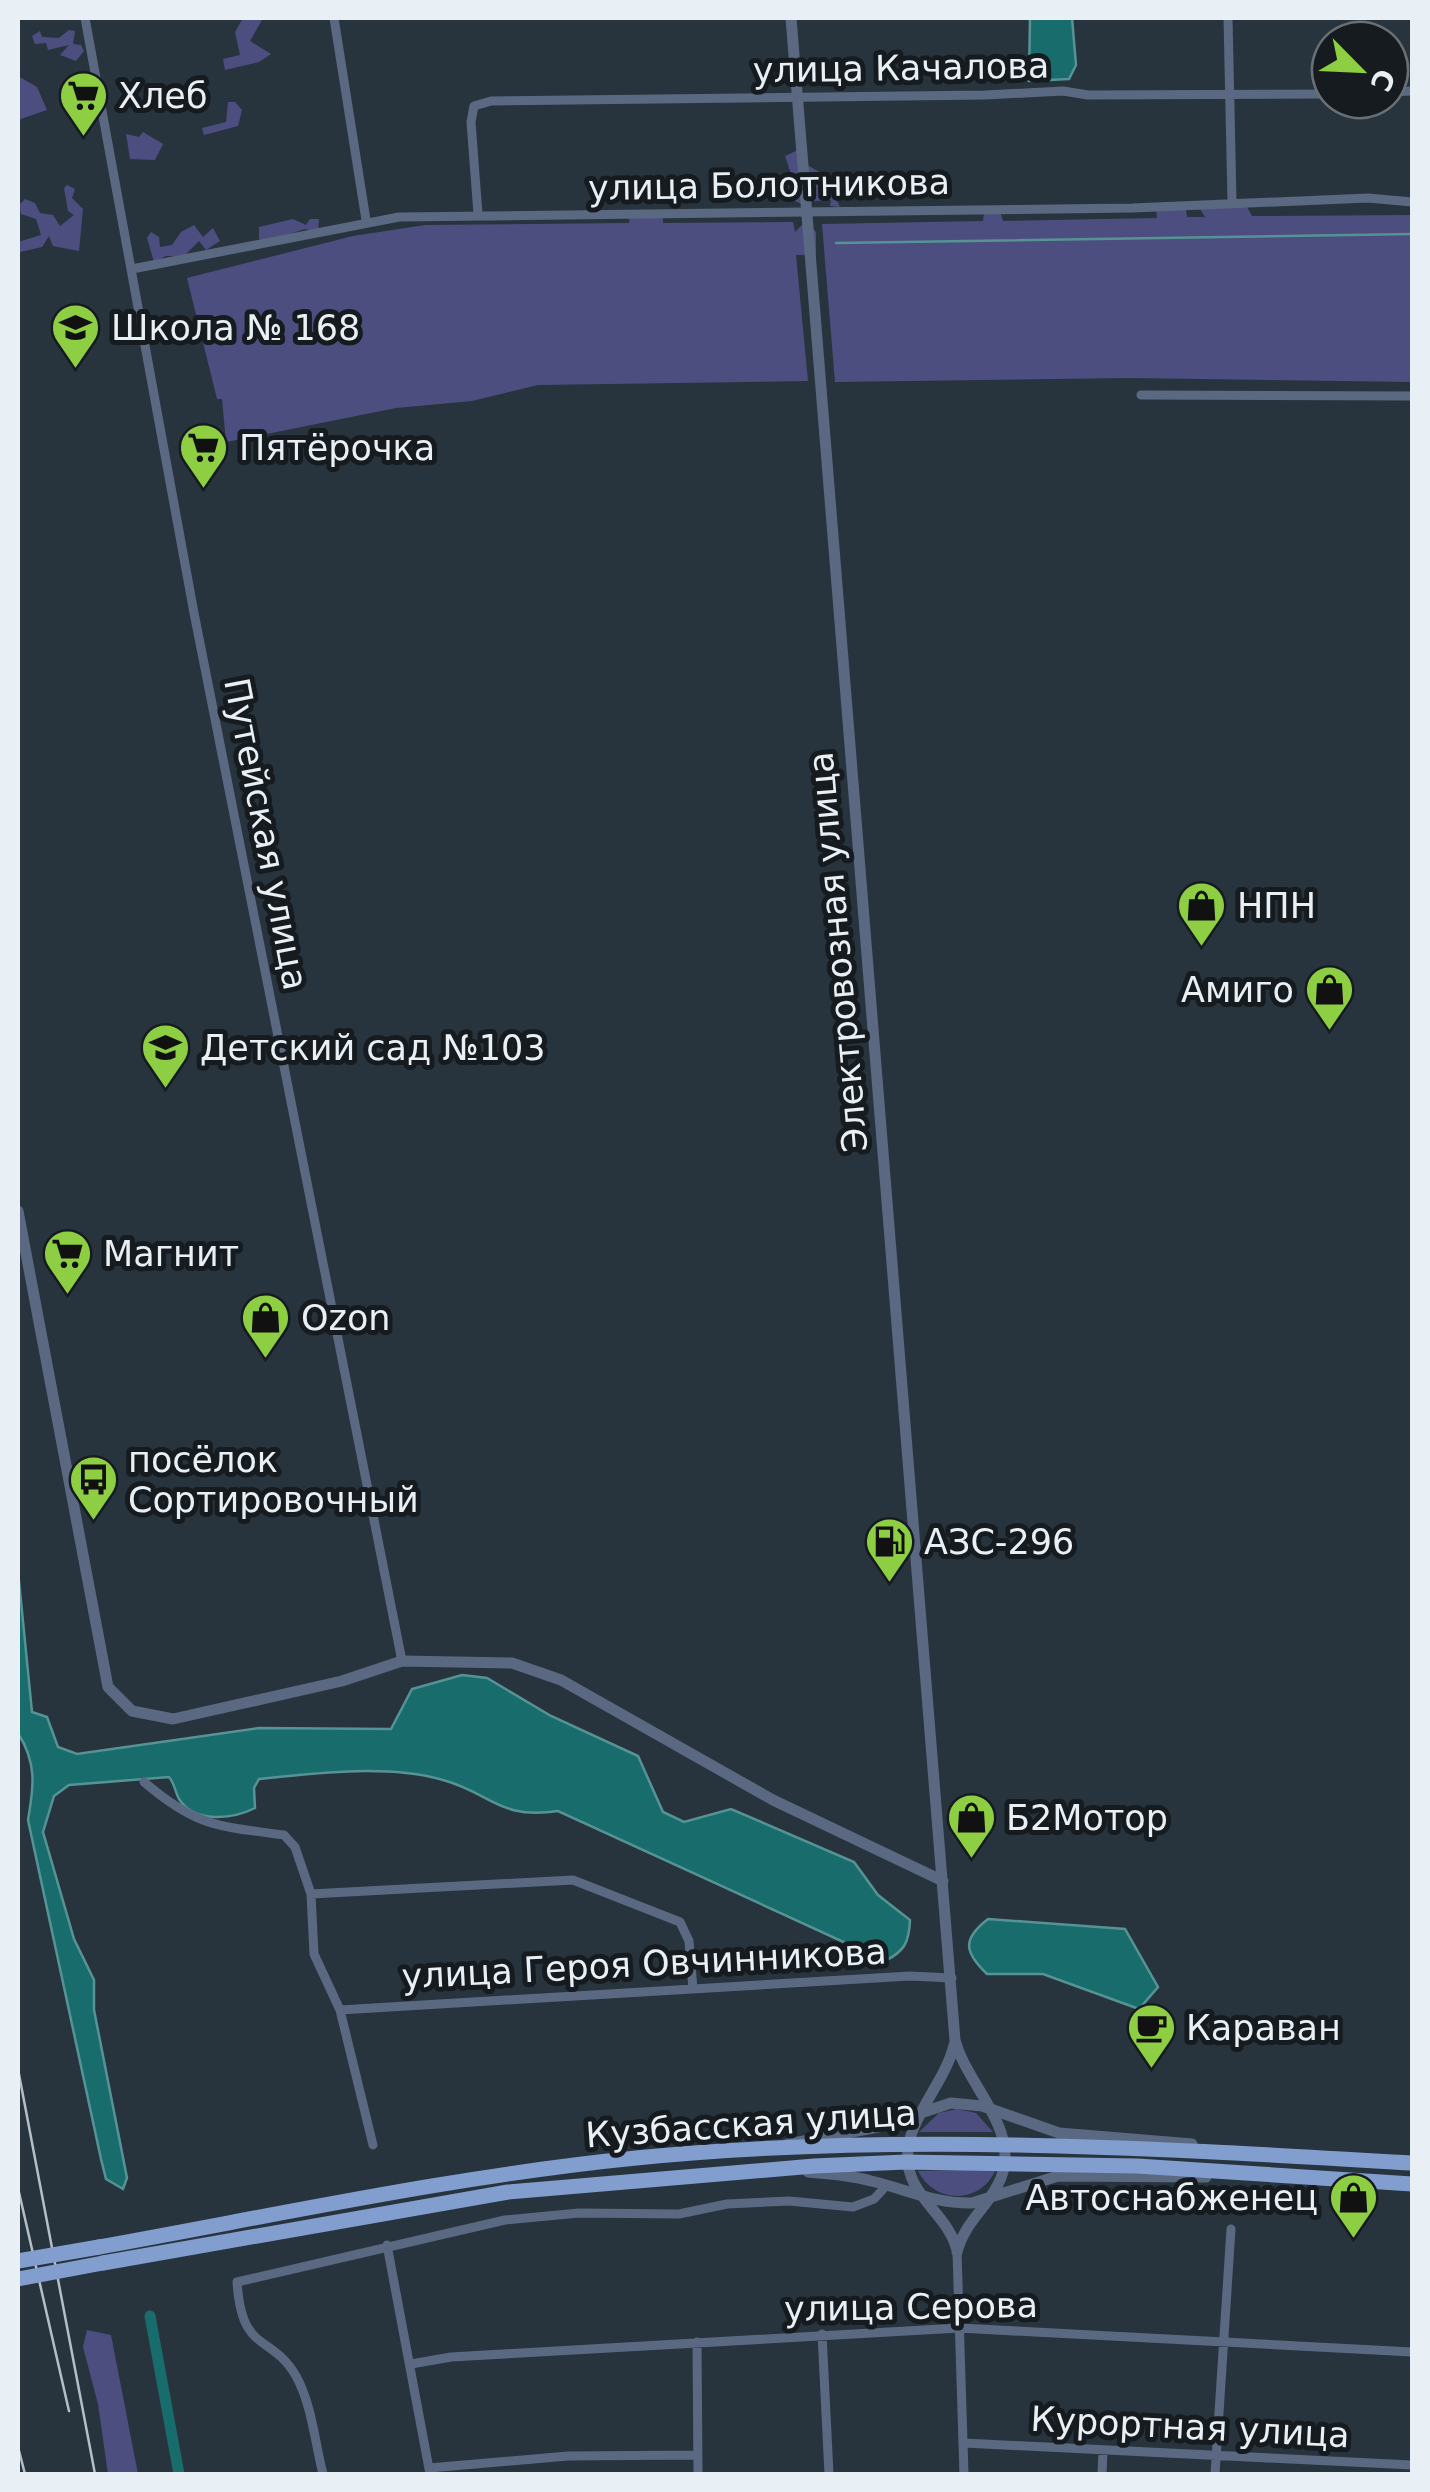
<svg xmlns="http://www.w3.org/2000/svg" width="1430" height="2492" font-family="'DejaVu Sans',sans-serif">
<style>
.green{fill:#4d4e80}
.water{fill:#186c6c;stroke:#569395;stroke-width:2.5}
.lines{fill:none;stroke-linecap:round;stroke-linejoin:round}
.stream{stroke:#569395;stroke-width:2.5}
.canal{stroke:#186c6c;stroke-width:11}
.minor{stroke:#5a6981;stroke-width:9}
.tertiary{stroke:#5a6981;stroke-width:11}
.primary{stroke:#819ecf;stroke-width:15}
.rail{stroke:#b6bec5;stroke-width:2.5}
.primary-bridge{stroke:#819ecf;stroke-width:15}
.labels{text-anchor:middle;dominant-baseline:central;stroke-width:10;stroke-linejoin:round;paint-order:stroke}
.street-label{font-size:35px;fill:#e8eff5;stroke:#151b1f}
.poi-label{font-size:35px;fill:#e8eff5;stroke:#151b1f;text-anchor:start}
</style>
<rect width="100%" height="100%" fill="#28343d"/>
<!-- green -->
<path class="green" d="M243 18H263L250 41 271 54 259 62 225 70 223 59 240 55 235 32Z
M69 30 75 31 73 44 81 45 84 51 76 61 60 55 69 45 48 50 46 43 35 44 32 36 40 31 42 37 59 38Z
M18 76 37 87 47 110 18 120Z
M228 102H235L242 110 238 126 204 135 202 128 226 122Z
M143 132 163 144 155 160 130 159 126 134 139 137Z
M798 150 800 161 823 174 825 195 841 194 836 199 840 207 830 206 831 200 814 201 810 187 802 204 785 197 781 173 789 178 791 174 785 156Z
M67 185 75 189 72 198 83 209 79 251 53 246 49 236 42 247 20 252 18 263V242L41 235 36 219 21 214 19 205 25 199 35 203 40 213 53 215 60 226 74 215 68 211 64 188Z
M1163 202H1175L1186 209 1187 217H1205L1200 209 1246 205 1252 216 1412 215V382L1129 378 835 382 822 224 983 221 984 213 1000 211 1003 221 1157 218 1156 209Z
M630 214 663 218V223L793 222 795 232 806 221 816 232V255H796L808 381 538 385 472 401 396 408 226 442 222 399H217L187 278 353 236 425 225 629 223Z
M293 219 306 225 310 219H319L318 232 305 229 265 242 259 239V227Z
M194 225 203 237 213 228 220 241 206 250 199 241 184 256H166L154 262 147 238 151 232 159 237 160 247 172 245 181 232Z
M957 2109 976 2113 993 2132H919L939 2113Z
M996 2169C982 2204 935 2205 918 2171Z
M87 2330 111 2335 138 2474H108L98 2404 83 2347Z"/>
<!-- water -->
<path class="water" d="M1030 18H1072L1076 65 1069 79 1029 81Z
M18 1571 32 1712 47 1717 58 1747 77 1754 259 1728 391 1729 412 1689 462 1675 487 1678 551 1716 638 1756 663 1812 684 1822 731 1809 854 1862 878 1895 910 1920C909 1942 905 1951 885 1961L558 1811C499 1820 491 1793 443 1780 389 1764 315 1773 259 1779L254 1788 255 1808C233 1819 195 1824 179 1799 175 1792 175 1784 169 1777L69 1785 54 1796 43 1832 74 1939 94 1980V2010L127 2178 123 2189 106 2179 101 2159 28 1820C34 1786 37 1763 18 1733Z
M988 1919 1125 1929 1158 1987 1139 2009 1043 1974H987C964 1952 962 1939 988 1919Z"/>
<g class="lines">
<!-- stream -->
<path class="stream" d="M836 243 1412 234"/>
<!-- canal -->
<path class="canal" d="M150 2316 179 2474"/>
<!-- minor -->
<path class="minor" d="M85 18 194 613 402 1661
M334 18 366 220
M1228 18 1232 201
M1390 92 1412 91
M478 214 471 122 474 106 491 101 985 95 1063 91 1088 95 1330 94
M132 269 399 217 1133 208 1368 198 1412 202
M1141 395 1412 396
M144 1782C197 1827 217 1826 284 1835L295 1847 311 1894 314 1954 340 2010 373 2145
M311 1894 573 1880 680 1922 689 1941 693 1989
M340 2010 910 1976 952 1978
M387 2245 430 2474
M957 2252 964 2474
M822 2334 829 2474
M697 2342 698 2474
M411 2364 451 2357 959 2328 1412 2352
M964 2443 1412 2465
M429 2468 568 2456 697 2455
M323 2474C315 2443 312 2405 296 2376 270 2332 242 2355 237 2282L505 2220 579 2213 679 2214 727 2204 789 2201 853 2207 874 2199 887 2185
M1102 2474 1103 2451
M1215 2474 1231 2229"/>
<!-- tertiary -->
<path class="tertiary" d="M791 18 955 2040C967 2086 1020 2128 1001 2178 990 2206 966 2219 957 2252
M18 1211 108 1687 132 1711 173 1719 342 1681 402 1661 512 1663 561 1680 773 1800 943 1881
M954 2045C943 2092 889 2134 914 2183 927 2208 949 2221 957 2250
M788 2144 878 2127 951 2103 982 2106 1059 2133 1192 2144
M808 2172C829 2174 851 2175 871 2181 906 2189 935 2204 972 2203L1058 2176 1206 2177"/>
<!-- primary -->
<path class="primary" d="M99 2247C277 2215 456 2176 636 2158 895 2132 1153 2148 1412 2163
M103 2263 508 2192 814 2166 906 2162 1137 2166 1412 2184"/>
<!-- rail -->
<path class="rail" d="M18 2069 95 2474
M18 2188 69 2411
M18 2447 25 2474"/>
<!-- primary-bridge -->
<path class="primary-bridge" d="M18 2261 99 2247
M18 2279 103 2263"/>
</g>
<!-- icons -->
<defs>
<symbol id="supermarket-pin" viewBox="-11 -11 22 30"><path d="M0 17L-7.5 6A9.5 9.5 0 1 1 7.5 6Z" fill="#8ece43" stroke="#151b1f"/><path d="M-6-5.5h2.5l.6 2H6L4.5 2H-2.5L-4.4-4H-6ZM-1.5 3.2a1.3 1.3 0 1 0 .1 0ZM3 3.2a1.3 1.3 0 1 0 .1 0Z" fill="#111"/></symbol>
<symbol id="school-pin" viewBox="-11 -11 22 30"><path d="M0 17L-7.5 6A9.5 9.5 0 1 1 7.5 6Z" fill="#8ece43" stroke="#151b1f"/><path d="M0-5L7-2L0 1L-7-2ZM-4 1L0 2.5L4 1V4Q0 6-4 4Z" fill="#111"/></symbol>
<symbol id="shop-pin" viewBox="-11 -11 22 30"><path d="M0 17L-7.5 6A9.5 9.5 0 1 1 7.5 6Z" fill="#8ece43" stroke="#151b1f"/><path d="M-5-2.5h2.3a2.7 3.5 0 0 1 5.4 0H5L5.5 6h-11ZM-1.5-2.5h3a1.5 2.3 0 0 0-3 0Z" fill="#111"/></symbol>
<symbol id="bus-pin" viewBox="-11 -11 22 30"><path d="M0 17L-7.5 6A9.5 9.5 0 1 1 7.5 6Z" fill="#8ece43" stroke="#151b1f"/><path d="M-5-6H5V4H4V6H2V4H-2V6H-4V4H-5ZM-3.5-4V0h7V-4ZM-3.5 1.2v1.5H-2V1.2ZM2 1.2v1.5H3.5V1.2Z" fill="#111"/></symbol>
<symbol id="fuel-pin" viewBox="-11 -11 22 30"><path d="M0 17L-7.5 6A9.5 9.5 0 1 1 7.5 6Z" fill="#8ece43" stroke="#151b1f"/><path d="M-5.5-6h7V0h2V4h1.3V-2.5L3-4.5l.8-.8L6-3V5H2.5V1h-1V6h-7ZM-4.2-4.7v3.2H.2V-4.7Z" fill="#111"/></symbol>
<symbol id="cafe-pin" viewBox="-11 -11 22 30"><path d="M0 17L-7.5 6A9.5 9.5 0 1 1 7.5 6Z" fill="#8ece43" stroke="#151b1f"/><path d="M-5.5-4.5H6V0H3Q3 3.5 0 3.5H-2.5Q-5.5 3.5-5.5 0ZM3-3.2v2h1.7v-2ZM-6 4.5H4V6H-6Z" fill="#111"/></symbol>
</defs>
<g fill-rule="evenodd">
<use href="#supermarket-pin" x="56" y="68" width="55" height="75"/>
<use href="#school-pin" x="48" y="300" width="55" height="75"/>
<use href="#supermarket-pin" x="176" y="420" width="55" height="75"/>
<use href="#shop-pin" x="1174" y="878" width="55" height="75"/>
<use href="#shop-pin" x="1302" y="962" width="55" height="75"/>
<use href="#school-pin" x="138" y="1020" width="55" height="75"/>
<use href="#supermarket-pin" x="40" y="1226" width="55" height="75"/>
<use href="#shop-pin" x="238" y="1290" width="55" height="75"/>
<use href="#bus-pin" x="66" y="1452" width="55" height="75"/>
<use href="#fuel-pin" x="862" y="1514" width="55" height="75"/>
<use href="#shop-pin" x="944" y="1790" width="55" height="75"/>
<use href="#cafe-pin" x="1124" y="2000" width="55" height="75"/>
<use href="#shop-pin" x="1326" y="2170" width="55" height="75"/>
</g>
<g class="labels">
<!-- street labels -->
<g class="street-label">
<text transform="translate(901 68) rotate(-1)">улица Качалова</text>
<text transform="translate(769 185) rotate(-1)">улица Болотникова</text>
<text transform="translate(266 834) rotate(79)">Путейская улица</text>
<text transform="translate(838 952) rotate(-95)">Электровозная улица</text>
<text transform="translate(644 1964) rotate(-3)">улица Героя Овчинникова</text>
<text transform="translate(751 2124) rotate(-4)">Кузбасская улица</text>
<text transform="translate(911 2307) rotate(-1)">улица Серова</text>
<text transform="translate(1190 2427) rotate(3)">Курортная улица</text>
</g>
<!-- poi labels -->
<g class="poi-label">
<text x="118" y="96">Хлеб</text>
<text x="111" y="328">Школа № 168</text>
<text x="239" y="448">Пятёрочка</text>
<text x="1237" y="906">НПН</text>
<text x="1294" y="990" text-anchor="end">Амиго</text>
<text x="200" y="1048">Детский сад №103</text>
<text x="103" y="1254">Магнит</text>
<text x="301" y="1318">Ozon</text>
<text x="128" y="1460">посёлок<tspan x="128" dy="40">Сортировочный</tspan></text>
<text x="924" y="1542">АЗС-296</text>
<text x="1006" y="1818">Б2Мотор</text>
<text x="1186" y="2028">Караван</text>
<text x="1318" y="2198" text-anchor="end">Автоснабженец</text>
</g>
</g>
<!-- border -->
<rect width="1430" height="2492" fill="none" stroke="#e8eff5" stroke-width="40"/>
<!-- north arrow -->
<g transform="translate(1360 70) rotate(114)"><circle r="48" fill="#151b1f" stroke="#697075" stroke-width="2.5"/>
<path d="M0-8L18 38L0 25L-18 38Z" fill="#8ece43"/>
<text y="-15" font-size="28" font-weight="bold" text-anchor="middle" fill="#e8eff5">С</text>
</g>
</svg>
